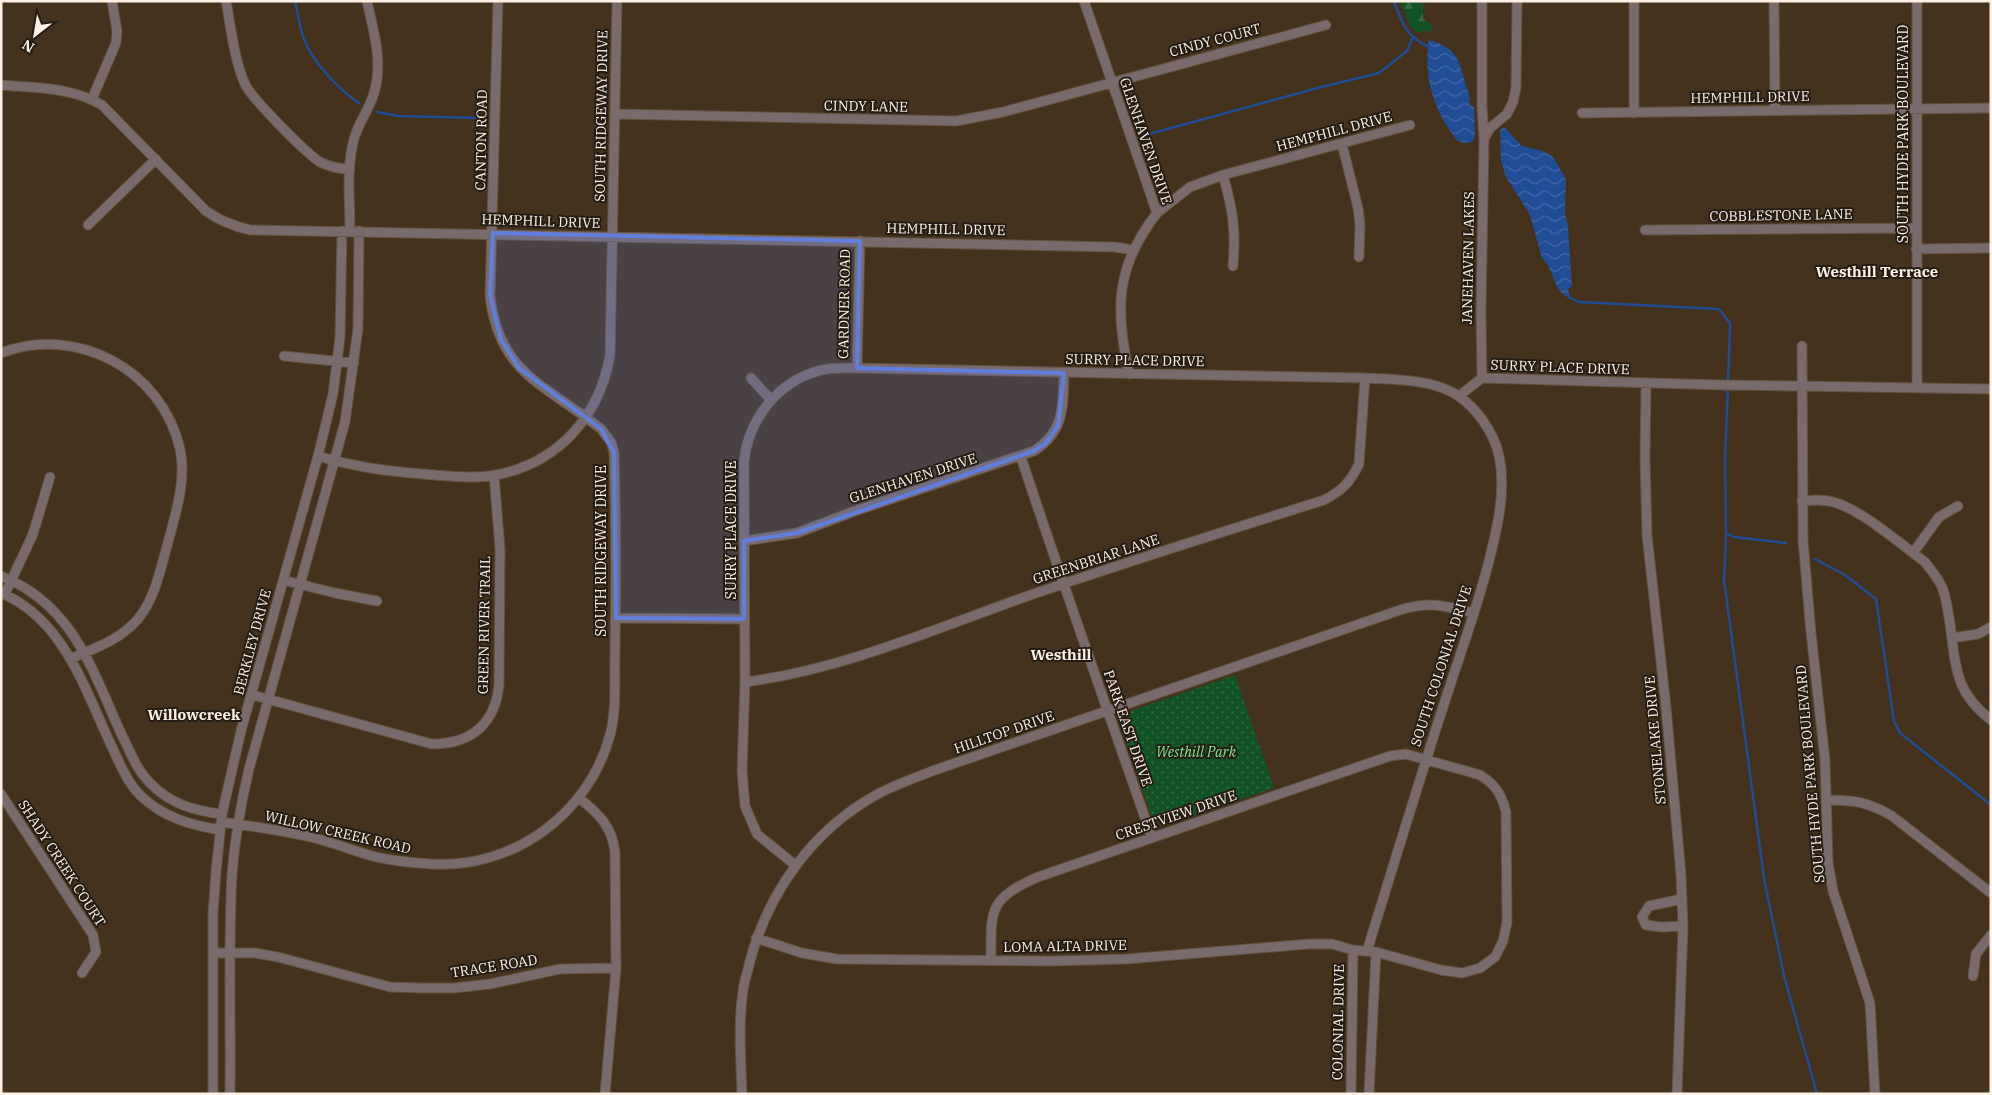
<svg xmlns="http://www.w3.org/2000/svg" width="1992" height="1095" font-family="'IBM Plex Serif',serif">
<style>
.forest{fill:url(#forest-firs)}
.park{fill:url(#park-dots)}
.water{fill:url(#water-waves)}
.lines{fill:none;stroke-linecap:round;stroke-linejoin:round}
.stream{stroke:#214d96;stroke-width:2.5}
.minor-casing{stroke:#62513d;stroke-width:11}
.minor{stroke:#796a6b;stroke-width:9}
.marked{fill:#607fdc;fill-opacity:0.2;stroke:#607fdc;stroke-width:4;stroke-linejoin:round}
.labels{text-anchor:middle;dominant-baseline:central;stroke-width:4;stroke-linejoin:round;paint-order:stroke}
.street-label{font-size:14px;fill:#fef2e6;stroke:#241c13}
.park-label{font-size:14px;font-style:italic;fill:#7eec94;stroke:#241c13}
.neighbourhood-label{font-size:15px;font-weight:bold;fill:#fef2e6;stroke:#241c13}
</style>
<defs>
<pattern id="forest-firs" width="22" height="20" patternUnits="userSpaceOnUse" patternTransform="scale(1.25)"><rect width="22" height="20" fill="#125325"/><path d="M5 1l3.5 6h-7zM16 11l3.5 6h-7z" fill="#366c45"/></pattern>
<pattern id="park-dots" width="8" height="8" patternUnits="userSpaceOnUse" patternTransform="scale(1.25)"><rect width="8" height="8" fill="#125325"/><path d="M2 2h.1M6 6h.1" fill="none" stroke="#366c45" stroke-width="1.8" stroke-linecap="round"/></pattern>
<pattern id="water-waves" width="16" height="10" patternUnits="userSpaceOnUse" patternTransform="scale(1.25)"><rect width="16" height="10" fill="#214d96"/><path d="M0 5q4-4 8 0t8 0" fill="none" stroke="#4267a5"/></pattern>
</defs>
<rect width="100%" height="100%" fill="#44321d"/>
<!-- forest -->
<path class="forest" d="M1400 1H1423V19L1433 26 1432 31 1416 32 1410 26Z"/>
<!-- park -->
<path class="park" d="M1235 675 1274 788 1171 823H1162L1152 816 1123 733C1121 722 1125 715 1134 710Z"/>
<!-- water -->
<path class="water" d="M1429 40C1457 48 1458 58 1465 82 1468 91 1470 96 1470 105L1474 107 1475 136 1472 142 1464 143 1458 141C1434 113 1423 77 1429 40Z
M1504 127 1522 146 1543 151 1553 157 1566 179 1565 214 1568 226 1572 287 1568 288 1570 298C1552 292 1555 269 1542 258L1530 215 1505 175 1501 160 1500 130Z"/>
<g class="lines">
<!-- stream -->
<path class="stream" d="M295 1C298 14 299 27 304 39 312 62 340 90 359 103
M1394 1C1402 24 1407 37 1429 47
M377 112 399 116 478 118
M1138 137 1314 89 1379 73 1407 51 1413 37
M1569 297 1579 302 1719 309 1730 323 1728 382
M1728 387 1725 458 1726 536 1724 580 1764 878 1784 976 1817 1094
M1726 533 1734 537 1786 543
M1815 559 1845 575 1876 599 1894 721 1900 733 1991 805"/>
<defs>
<path id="minor" d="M226 1C231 28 234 59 245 84 251 98 307 154 320 162 330 167 339 169 350 169
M1084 1 1157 213C1115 267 1115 310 1129 374
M1774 1 1775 111
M1917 1V388
M1 85C35 88 72 87 102 105L206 211C220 221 233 226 250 230 538 234 826 240 1115 247L1133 250
M92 99 116 43 117 31 112 1
M1582 113 1991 108
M1634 113V1
M616 114 956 121 1003 112 1326 25
M1484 139 1490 128 1507 114 1513 102 1516 88 1517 1
M1342 144 1358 208 1360 224 1359 257
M1223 175C1233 211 1236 229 1233 266
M1157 213 1190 187 1223 175 1410 125
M88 225 156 159
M1645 230 1917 228
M350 231C350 202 346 167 354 139 358 124 368 111 373 96 384 65 374 33 367 1
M1916 249 1991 248
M1802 346 1803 540 1811 633 1825 760 1828 862 1833 891 1870 1003 1875 1094
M1 353C77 324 162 370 180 449 187 481 175 515 167 546 160 571 155 598 138 619 120 640 95 648 70 659
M284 356 354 363
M857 368 860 241
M751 378 771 400
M1482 378 1481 313 1484 139 1482 106V1
M1646 384 1645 458 1647 535 1666 707 1681 875 1683 926 1677 1094
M1459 396 1482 378 1722 385 1991 389
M318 456C356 467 384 471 423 474 446 476 473 479 496 475 558 463 599 417 610 356L617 1
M1021 457C1063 585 1108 711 1152 838
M1802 501C1813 500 1823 499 1833 502 1859 508 1902 545 1925 562 1931 570 1938 578 1942 587 1946 596 1947 607 1949 617 1956 662 1952 690 1991 720
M744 541 797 533 855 511 1034 451C1065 431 1063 406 1064 373
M1913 553 1939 517 1958 506
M1 576C72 604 91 667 120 731 129 749 136 769 150 783 170 804 195 811 222 814
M283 580 335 593 377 601
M1 593C64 619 85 690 112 747 120 764 127 782 141 796 163 817 190 825 220 830
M5 594 33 534 50 477
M616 618 744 619
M1952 638 1978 634 1991 627
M745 682C840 670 932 630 1022 598 1122 563 1223 532 1324 500 1342 491 1351 481 1359 464L1365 378
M253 695 432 744C470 744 495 725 499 685L500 549 494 475
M1 794 93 935 96 952 82 973
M579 798C598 813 613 827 615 853L616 968 605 1094
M1827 800C1855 800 1868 802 1892 816L1991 893
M221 822C251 826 281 830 310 837 332 842 354 851 376 857 394 861 413 863 432 864 513 869 589 814 610 735 617 709 614 679 615 653 616 586 616 519 614 452L611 442 601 429C547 385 499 375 490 296L498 1
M795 865 757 834 745 806 742 771 745 682 744 461C749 418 779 380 822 370 833 367 845 368 857 368L1365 378C1423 381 1464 379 1493 438 1506 465 1502 503 1496 531 1484 589 1463 645 1445 701 1418 784 1393 867 1367 951
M1682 899 1649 906 1642 917 1646 925 1661 927 1683 926
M756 938 802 953 837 959 1054 961 1126 959 1309 944H1332L1353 950 1376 952 1441 970 1462 973 1480 968 1495 957 1503 941 1507 922 1506 812C1502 795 1495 784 1480 775L1406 754 1390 756 1038 877C988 899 991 910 991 960
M214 953H254L278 957 390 987 423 988H454L490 984 560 969 616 968
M1973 976 1976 954 1991 935
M213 1094V913L216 872 222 814 241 731 318 456 333 394 340 337 342 231
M230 1094C231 1021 228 947 232 874 235 838 241 803 249 769L345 422 358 329 359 231
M742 1094C741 1060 738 1024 743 991 744 981 748 971 750 961 769 891 812 831 876 795 894 785 915 778 935 770L1403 609C1431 601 1446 606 1473 613
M1351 1094 1353 950
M1369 1094 1376 952"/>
</defs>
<!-- minor casing -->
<use href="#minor" class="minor-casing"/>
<!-- minor -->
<use href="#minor" class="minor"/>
</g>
<!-- marked area -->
<path class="marked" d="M493 233 860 241 857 368 1064 373 1058 426 1046 443 1034 451 797 533 744 541V619L616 618 614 452 601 429 519 368 501 340 490 296Z"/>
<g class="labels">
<!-- street labels -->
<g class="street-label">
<text transform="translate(1215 40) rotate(-15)">CINDY COURT</text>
<text transform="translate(1750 97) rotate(-1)">HEMPHILL DRIVE</text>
<text transform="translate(866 106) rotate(1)">CINDY LANE</text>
<text transform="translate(601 116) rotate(-89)">SOUTH RIDGEWAY DRIVE</text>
<text transform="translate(1334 131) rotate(-15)">HEMPHILL DRIVE</text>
<text transform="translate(1903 134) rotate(-90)">SOUTH HYDE PARK BOULEVARD</text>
<text transform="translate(481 140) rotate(-89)">CANTON ROAD</text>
<text transform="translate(1146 141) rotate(71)">GLENHAVEN DRIVE</text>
<text transform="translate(1781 215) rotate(-1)">COBBLESTONE LANE</text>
<text transform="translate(541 221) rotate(2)">HEMPHILL DRIVE</text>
<text transform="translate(946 229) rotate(1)">HEMPHILL DRIVE</text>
<text transform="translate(1468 258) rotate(-89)">JANEHAVEN LAKES</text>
<text transform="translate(844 304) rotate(-89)">GARDNER ROAD</text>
<text transform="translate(1135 360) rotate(1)">SURRY PLACE DRIVE</text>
<text transform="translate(1560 367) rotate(2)">SURRY PLACE DRIVE</text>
<text transform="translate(913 478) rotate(-18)">GLENHAVEN DRIVE</text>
<text transform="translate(731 530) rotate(-90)">SURRY PLACE DRIVE</text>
<text transform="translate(601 551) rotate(-90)">SOUTH RIDGEWAY DRIVE</text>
<text transform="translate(1096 559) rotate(-18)">GREENBRIAR LANE</text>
<text transform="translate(484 625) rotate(-89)">GREEN RIVER TRAIL</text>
<text transform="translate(252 642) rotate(-75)">BERKLEY DRIVE</text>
<text transform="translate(1441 666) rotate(-72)">SOUTH COLONIAL DRIVE</text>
<text transform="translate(1128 728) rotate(71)">PARK EAST DRIVE</text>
<text transform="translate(1004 732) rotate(-19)">HILLTOP DRIVE</text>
<text transform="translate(1655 740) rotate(-95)">STONELAKE DRIVE</text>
<text transform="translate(1810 774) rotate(-95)">SOUTH HYDE PARK BOULEVARD</text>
<text transform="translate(1176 815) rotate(-19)">CRESTVIEW DRIVE</text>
<text transform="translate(338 832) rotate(13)">WILLOW CREEK ROAD</text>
<text transform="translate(62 863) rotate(57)">SHADY CREEK COURT</text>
<text transform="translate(1065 946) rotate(-1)">LOMA ALTA DRIVE</text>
<text transform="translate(494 966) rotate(-9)">TRACE ROAD</text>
<text transform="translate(1338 1022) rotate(-89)">COLONIAL DRIVE</text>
</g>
<!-- park labels -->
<g class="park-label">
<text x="1196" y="752">Westhill Park</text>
</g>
<!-- neighbourhood labels -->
<g class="neighbourhood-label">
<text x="1877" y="271">Westhill Terrace</text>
<text x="1061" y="654">Westhill</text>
<text x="194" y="714">Willowcreek</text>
</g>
</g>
<!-- border -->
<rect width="1992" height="1095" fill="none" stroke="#fef2e6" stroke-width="5"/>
<!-- north arrow -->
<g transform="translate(35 35) rotate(211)" stroke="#241c13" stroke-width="4" paint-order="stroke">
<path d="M0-4L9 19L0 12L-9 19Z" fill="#fef2e6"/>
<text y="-8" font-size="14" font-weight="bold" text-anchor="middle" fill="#fef2e6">N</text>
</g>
</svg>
